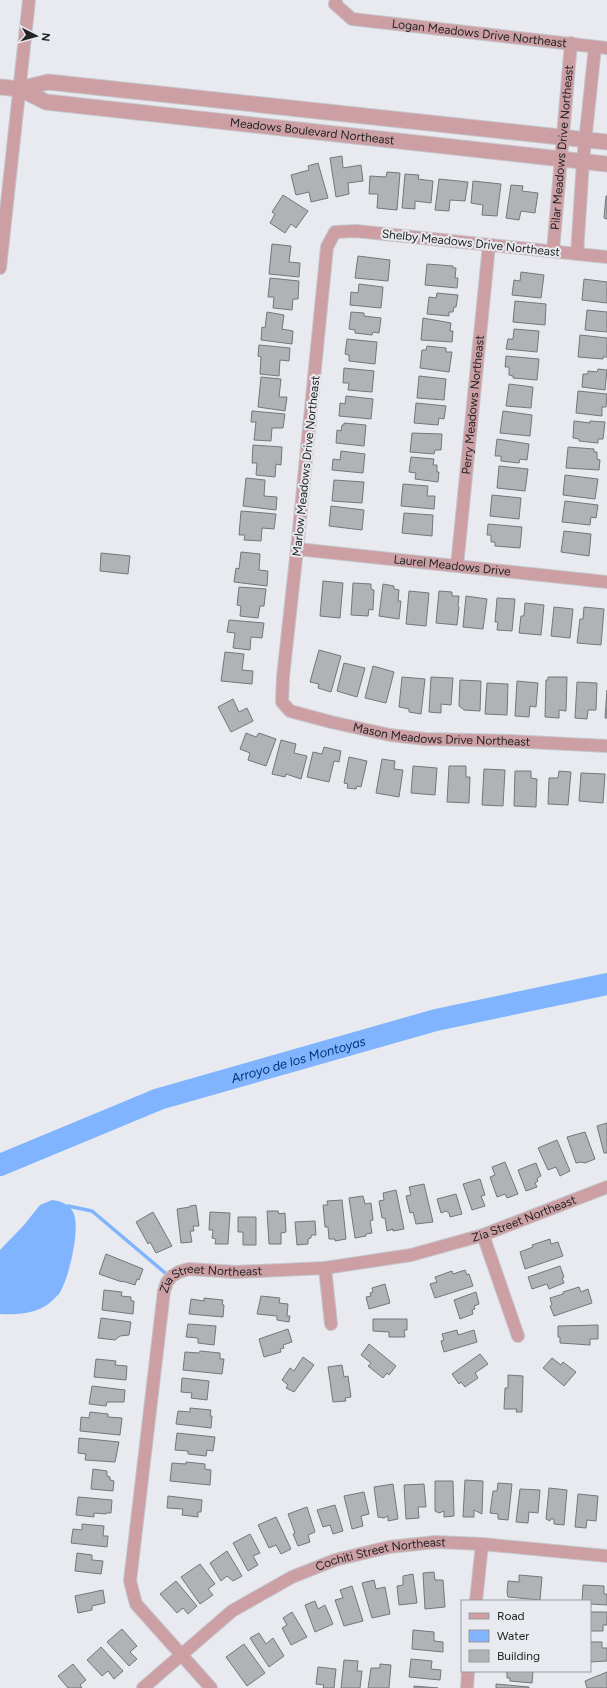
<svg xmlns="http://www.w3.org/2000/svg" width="607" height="1688" font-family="Figtree,sans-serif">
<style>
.water{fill:#80b4fe}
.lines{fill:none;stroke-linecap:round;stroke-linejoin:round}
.stream{stroke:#80b4fe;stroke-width:3.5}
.river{stroke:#80b4fe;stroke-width:22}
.building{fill:#b0b2b6;stroke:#74767a}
.minor-casing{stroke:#c5c6cb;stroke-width:14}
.tertiary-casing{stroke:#c5c6cb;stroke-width:17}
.minor{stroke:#cc9fa5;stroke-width:12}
.tertiary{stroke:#cc9fa5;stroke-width:15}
.labels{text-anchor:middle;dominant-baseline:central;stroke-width:4;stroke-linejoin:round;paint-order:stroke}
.street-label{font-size:12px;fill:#232425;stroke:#e8eaef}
.water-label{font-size:13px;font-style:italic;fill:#013473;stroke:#e8eaef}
</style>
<rect width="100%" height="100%" fill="#e8eaef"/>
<!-- water -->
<path class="water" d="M52 1200C61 1201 70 1204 74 1214 80 1230 69 1279 59 1294 56 1297 51 1302 47 1305 33 1314 16 1315 0 1314V1250L24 1225 40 1205Z"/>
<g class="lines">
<!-- stream -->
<path class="stream" d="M68 1206 92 1211 170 1277"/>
<!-- river -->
<path class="river" id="s1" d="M0 1165 159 1099 436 1020 607 984"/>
</g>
<!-- building -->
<path class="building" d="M342 156 343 168 361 165 363 181 348 183 349 194 336 197 330 158Z
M318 163 328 198 311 202 309 192 296 195 291 175 309 170 308 166Z
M387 172 400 173 397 210 377 208 378 194H369L370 176 386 177Z
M405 174 419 175 418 179 433 181 431 203 415 201V209L402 208Z
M439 179 468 182 465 201 450 200 449 211 435 210Z
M473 181 501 184 497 216 482 215 483 205 471 203Z
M511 185 523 186 522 191 538 193 535 213 521 211 519 220 506 218Z
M283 195 308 211 296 228 291 224 285 233 270 223 275 214 272 212Z
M606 196H607V219L604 218Z
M272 244 291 246 289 262 300 263 299 277 269 274Z
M358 256 390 260 388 281 355 278Z
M427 264 453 266V268H456L455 278H458L457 288 425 285Z
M521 272 544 275 541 298 512 295 514 280 520 281Z
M270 278 299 281 298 299H293L292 310 273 308 274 297H268Z
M584 279 607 282V303L582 300Z
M359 284 383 287 381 308 350 305 351 292 358 293Z
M437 293 458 295 456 307H454L453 312H449V316L427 314 429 297 436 298Z
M515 301 546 304 545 325 513 322Z
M587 310 607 312V332L585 330Z
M267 312 284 315 282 329 293 331 292 344 261 340 262 327 265 328Z
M351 312 364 313V316L381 318 379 333 373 332 372 335 355 333V330L349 329Z
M423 318 451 323 450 331H453L452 342 421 340Z
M514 329 539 331 537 352 506 349 508 339H513Z
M580 335 607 338V357H603V359L578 357Z
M347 339 377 342 375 364 349 361V355L345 354Z
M259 345 290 348 289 361 280 360 279 376 260 374 261 357 258 356Z
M427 346 446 348V352H452L449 372 420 368 422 350H426Z
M506 356 539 359 537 380 513 378V376L509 375V367H505Z
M344 368 374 371 372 392 348 390 349 383H343Z
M598 369 607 370 605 390 582 387 583 374H588V371L597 372Z
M419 376 446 379 444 400 417 398Z
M261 377 281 379 279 397H287L285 411 258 407Z
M509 384 533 387 531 408 506 406Z
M578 391 607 394 606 407H602V416L576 413Z
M346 396 373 399 371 419 339 416 340 403 345 404Z
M416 403 446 406 444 419 439 418 438 425 414 423Z
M252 411 285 414 283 428H272L271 441 254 440 256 422H251Z
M503 411 532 415 530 436 500 433Z
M574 421 590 423V421L605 422 603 439H598V443L579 441V439L573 438Z
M344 423 366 425 364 446 336 443 337 430 341 431 342 425H344Z
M412 433 442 434 441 450H435L434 454 410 452Z
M497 439 529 444 527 460 520 459 519 463 501 461V456H495Z
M253 445 282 447 281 465 276 464 275 477 256 475 257 463H252Z
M568 447 594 449V452H597V459L600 460 599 470 566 468Z
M341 451 365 454 363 473 332 470 333 459 340 460Z
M411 457 434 459 433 465H437V472H439L438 482 415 479 416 473 409 472Z
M499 466 528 469 525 491 497 488Z
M565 475 598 479 595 499 563 495Z
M246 478 265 480 264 496 277 497 276 510 243 506Z
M334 480 364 482 362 503 332 501Z
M403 484 428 486 427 496H435L434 509 401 506Z
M492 495 521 498 519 519 490 516Z
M565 501 598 505 596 518 591 517 590 525 562 522Z
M331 506 364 510 362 530 329 526Z
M241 511 276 514 274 529 262 528 261 541 244 540 245 535H239Z
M404 513 433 515 432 536 402 533Z
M488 524 522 527 520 548 495 546V542H491V535H487Z
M564 531 591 534 589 556 561 552Z
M241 552 260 554 259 570 268 571 267 586 234 582 236 568 239 569Z
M101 553 130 556 128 574 100 571Z
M323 581 343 583 340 618 320 616Z
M353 583 371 584V589L374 590 373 610 369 609 368 616 351 615Z
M383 584 394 586V589L399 590 398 601H401L399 619 379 616Z
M239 587 266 589 264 606H260L258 618 240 616 241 606 237 605Z
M409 591 429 593 426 626 406 624Z
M439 591 452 592V596H459L458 606 459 607 457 625 436 623Z
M466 596 487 599 483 629 463 627Z
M497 598 515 599 512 631 497 630 498 622H495Z
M525 603 544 605 541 635 519 633 521 616H524Z
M554 607 573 609 570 638 551 636Z
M584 607 604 609 601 645 577 643 580 619H583Z
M229 620 264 623 262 638 251 637 250 650 233 648 235 633 227 632Z
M319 650 341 656 331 692 318 688 319 684 310 682Z
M225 652 244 654 242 670 253 671 252 684 221 681Z
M344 663 365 668 357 697 337 691Z
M373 666 394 672 386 703 365 698Z
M402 677 425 679 421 714 409 712V709L399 707Z
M431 677 453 678 451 705 441 704V713L429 712Z
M548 677H567L566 711 559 710V718L545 717 546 680H548Z
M460 680 481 681 480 711 464 710 459 706Z
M517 681 538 683 536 707 530 706 529 717 515 716Z
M577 682 597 683 596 710H588L587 719 575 718Z
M487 683 508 684 507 715 485 714Z
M607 690V718H605Z
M233 699 239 712 247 708 253 721 231 732 218 707Z
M246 733 256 737 259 733 276 739 266 766 248 760 250 753 240 749Z
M281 740 296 744 294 753 307 756 301 779 286 774 285 777 272 774Z
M324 747 341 751 339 762 334 761 329 782 307 777 313 752 322 754Z
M349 757 367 761 361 787 357 786 356 789 347 788 348 784 344 783Z
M382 759 395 761 394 769 403 770 399 797 376 793Z
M413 766 437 768 435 795 411 793Z
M449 766H466V777H470L469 803 447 802Z
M484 769 505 770 503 806 482 805Z
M515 771H531V778L537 779 536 807 514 806Z
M559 771 571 772 568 805 548 804 549 778H558Z
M581 773 605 774 603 803 579 801Z
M607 1123V1153H604L597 1126Z
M585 1132 595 1159 585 1163 581 1162 576 1163 567 1137Z
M557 1140 570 1171 560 1176 556 1167 548 1170 538 1148Z
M505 1162 518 1194 507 1198 505 1194 497 1197 490 1177 495 1175 492 1167Z
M536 1163 541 1176 537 1178 538 1181 535 1183 537 1187 526 1191 518 1170Z
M480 1179 485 1195 481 1196 485 1206 472 1210 463 1184Z
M424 1184 433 1222 416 1224 413 1212 410 1213 406 1196 411 1195 409 1187Z
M396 1190 404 1229 393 1231V1229L387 1231 385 1218H382L379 1201 384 1200 383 1193Z
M456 1194 462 1214 450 1217 449 1213 446 1211 441 1213 437 1199Z
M363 1196 365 1204 371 1203 373 1220 370 1221 372 1233 366 1234V1236L355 1238 349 1198Z
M342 1200 346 1239 335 1241V1239H329L328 1227H325L323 1205H328L327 1201Z
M196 1205 199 1226H193L194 1231H190L192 1242 181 1243 177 1209 190 1207V1206Z
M267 1211H278L279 1214 285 1213 286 1232 281 1233V1244H269Z
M153 1212 172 1246 156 1253 150 1242 148 1244 136 1222Z
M210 1212 230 1213 228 1244H215L216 1239 212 1238 213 1230H209Z
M238 1217H256V1245H243V1232H238Z
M315 1221 316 1235H311V1238L308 1239V1244L297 1245 295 1222Z
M550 1239 551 1244 558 1242 563 1256 525 1269 520 1252 533 1247 532 1245Z
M106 1254 143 1269 139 1280 137 1279 135 1285 122 1281V1282L99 1274Z
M560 1266 564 1277 562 1278 564 1283 549 1289 547 1284 532 1289 528 1277Z
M465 1270 467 1275 469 1274 473 1286 435 1298 430 1284 437 1282 435 1277 452 1271 453 1274Z
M385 1284 390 1303 369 1309 366 1297 371 1296 370 1293 373 1292 372 1288Z
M579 1287 581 1292 588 1289 592 1303 554 1316 550 1306 552 1305 550 1298 563 1294V1292Z
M104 1290 122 1292 121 1296 131 1297V1301H134L133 1314 102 1310Z
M476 1292 479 1304 474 1306 475 1309 472 1310 473 1314 460 1319 454 1300Z
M261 1296 280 1298 279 1303 288 1304 287 1316H290L289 1322 277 1320V1316L257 1314Z
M204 1298 223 1300 222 1304 224 1305 223 1317 189 1314 191 1299 204 1301Z
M101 1318 131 1322 129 1335 120 1336 115 1340 98 1338Z
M373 1319H407V1330H404L405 1337H389V1332L373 1331Z
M188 1324 216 1326 214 1345 198 1343V1338L186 1337Z
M598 1325V1339H590V1345L560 1343V1337H558V1326Z
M288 1329 292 1342 283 1345 284 1348 280 1349 281 1352 264 1357 259 1339Z
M457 1330 458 1335 474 1330 477 1342 444 1352 441 1341 444 1340 442 1334Z
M369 1344 396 1366 389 1375 387 1373 383 1378 368 1366 371 1363 361 1355Z
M200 1351 220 1353V1359H224L222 1374 183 1370 185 1352 199 1353Z
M480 1354 488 1364 475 1373 478 1378 465 1387 461 1382 459 1384 452 1374Z
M303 1357 314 1365 294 1392 286 1388 288 1385 282 1380 290 1368 294 1371Z
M552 1358 561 1365 563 1362 576 1372 564 1386 543 1368Z
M96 1359 116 1361 115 1365 127 1366 126 1380 94 1377Z
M342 1365 344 1377 348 1376 351 1397 345 1398 346 1401 333 1402 328 1367Z
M508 1375 523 1376 522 1412H516L517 1409H504L505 1388H508Z
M182 1378 209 1381 207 1400 191 1398 192 1393 181 1392Z
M92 1386 125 1390 124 1402H107L106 1406 89 1404Z
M190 1408 211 1410 210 1416H212L211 1428 176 1424 178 1411 190 1412Z
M90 1412 108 1414V1417L122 1418 120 1435 80 1431 81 1417 89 1418Z
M177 1433 215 1437 213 1451 207 1450 206 1456 188 1454V1451L175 1450Z
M79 1438 119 1442 115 1462 85 1460 86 1454 78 1453Z
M186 1462 205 1464V1469L211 1470 210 1485 170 1481 172 1463 186 1464Z
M93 1469 107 1471V1476L110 1477V1480L114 1481 113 1491 91 1489Z
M465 1480 483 1481 482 1514 474 1510V1517H463Z
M435 1481H453L454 1516 444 1517V1511L439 1513 435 1511Z
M498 1483 512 1484 508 1520 498 1519V1514L490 1513 493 1491H497Z
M393 1484 398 1519 388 1521V1516L384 1518 378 1517 374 1487Z
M424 1484 426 1507H418L419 1518 406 1519 404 1485Z
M549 1488 567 1490 564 1525 554 1524V1519H550V1521L546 1519Z
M520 1489 540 1490 538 1513 529 1512 528 1523 516 1522Z
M364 1492 369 1514 361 1516 363 1526 352 1529 344 1496Z
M578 1494 598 1496 596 1521 587 1520 586 1528 575 1527Z
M168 1496 202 1500 201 1512H198V1517L182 1515 183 1509 167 1508Z
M78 1497 112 1500 111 1513H106V1514L94 1513V1517L76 1515Z
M335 1505 343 1531 333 1534 330 1525 323 1527 317 1510Z
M307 1507 315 1532 308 1535 310 1542 298 1546 293 1534 295 1533 288 1514Z
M276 1517 291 1549 281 1554 276 1545 269 1548 258 1525Z
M82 1524 104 1526 103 1536H108L107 1547 71 1543 73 1529 82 1530Z
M250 1534 260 1553 253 1556 258 1565 248 1571 233 1543Z
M227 1551 242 1576 233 1581 227 1576 221 1581 210 1563Z
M77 1553 92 1555V1560L103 1561 101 1574 75 1571Z
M200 1564 215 1584 208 1589 213 1595 200 1604 181 1577Z
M434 1572 435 1580H443L445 1607 425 1609 423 1573Z
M413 1574 417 1603 399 1605 397 1586 403 1585V1576Z
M519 1575 542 1577 540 1600 508 1597 507 1592 508 1581 519 1582Z
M374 1580 376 1589 385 1587 390 1614 372 1618 362 1583Z
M176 1581 197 1606 188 1614 183 1608 177 1613 160 1594Z
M583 1585 604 1586V1594H607V1605L590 1604V1601H582Z
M352 1586 363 1621 344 1626 335 1600 343 1598 340 1590Z
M103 1590 105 1603 92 1606V1610L78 1613 75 1596Z
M315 1601 318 1609 325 1605 333 1624 315 1632 305 1605Z
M292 1612 307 1637 291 1645 282 1628 287 1625 283 1618Z
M590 1612H607V1625H603V1631H590Z
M122 1629 137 1646 130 1652 137 1659 129 1666 107 1642Z
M413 1630 434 1632V1641L443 1642V1652L412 1649Z
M259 1633 266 1644 273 1638 284 1656 269 1667 250 1638Z
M590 1642H602V1648H607V1661L590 1662Z
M244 1644 265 1673 247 1686 226 1657Z
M101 1647 123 1671 114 1679 108 1671 102 1676 87 1660Z
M411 1659 432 1661 431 1669 441 1670 440 1680 409 1677Z
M344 1660 358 1661 357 1671H362L360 1688H341Z
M73 1664 86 1680 80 1685 82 1688H68L58 1676Z
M380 1664 391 1665 389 1688H368L371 1668H380Z
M318 1667 336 1669 334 1688H323L324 1685 316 1684Z
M502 1671H533L532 1683 510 1681V1678H507V1672Z
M607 1672V1688H587L585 1681Z
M496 1684 529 1687V1688H496Z
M414 1686 438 1688H414Z"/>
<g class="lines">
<defs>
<g id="minor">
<path id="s2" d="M336 0 335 4 352 19 607 48"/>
<path id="s3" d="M553 251 571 43"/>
<path d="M577 254 583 161 595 47"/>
<path id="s4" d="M607 257 356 231 335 232 327 247 297 549 283 677 282 702 290 711 331 722 390 735 425 739 509 741 607 746"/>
<path d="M0 268 29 0"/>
<path id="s5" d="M297 549 607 582"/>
<path id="s6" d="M457 566 489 245"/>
<path d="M483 1235 518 1336"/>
<path d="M325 1268 331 1324"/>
<path d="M476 1601 482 1544"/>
<path id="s7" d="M143 1688 232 1611 292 1577 335 1560 389 1547 436 1542 482 1544 607 1556"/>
<path id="s8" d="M211 1688 136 1604 130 1581 164 1291 167 1282 172 1276 179 1272 189 1269 236 1272 325 1268 411 1255 483 1235 607 1187"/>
<path d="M467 1688 468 1671"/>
</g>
<g id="tertiary">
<path d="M0 87 20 89 48 82 607 142"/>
<path id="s9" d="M20 89 46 102 607 164"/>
</g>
</defs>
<!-- minor casing -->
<use href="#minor" class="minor-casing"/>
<!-- tertiary casing -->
<use href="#tertiary" class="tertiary-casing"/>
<!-- minor -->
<use href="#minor" class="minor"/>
<!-- tertiary -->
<use href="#tertiary" class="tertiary"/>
</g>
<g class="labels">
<!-- street labels -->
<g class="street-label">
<text stroke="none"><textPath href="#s2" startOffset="155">Logan Meadows Drive Northeast</textPath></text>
<text stroke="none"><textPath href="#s9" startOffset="297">Meadows Boulevard Northeast</textPath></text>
<text stroke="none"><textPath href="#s3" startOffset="104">Pilar Meadows Drive Northeast</textPath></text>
<text transform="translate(471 243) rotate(6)">Shelby Meadows Drive Northeast</text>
<text stroke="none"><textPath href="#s6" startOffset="162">Perry Meadows Northeast</textPath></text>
<text transform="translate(306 466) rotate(-84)">Marlow Meadows Drive Northeast</text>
<text stroke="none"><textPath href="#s5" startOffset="156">Laurel Meadows Drive</textPath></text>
<text stroke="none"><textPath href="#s4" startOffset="914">Mason Meadows Drive Northeast</textPath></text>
<text stroke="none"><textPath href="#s8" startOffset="806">Zia Street Northeast</textPath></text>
<text stroke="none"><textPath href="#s8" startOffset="482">Zia Street Northeast</textPath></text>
<text stroke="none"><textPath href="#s7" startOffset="279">Cochiti Street Northeast</textPath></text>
</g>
<!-- water labels -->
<g class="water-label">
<text stroke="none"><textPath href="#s1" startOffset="317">Arroyo de los Montoyas</textPath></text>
</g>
</g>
<!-- legend -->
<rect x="461" y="1600" width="130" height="72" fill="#e8eaef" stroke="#999b9e"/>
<rect x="469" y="1613" width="20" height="6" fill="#cc9fa5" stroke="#999b9e"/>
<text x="497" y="1620" font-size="12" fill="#232425">Road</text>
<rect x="469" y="1630" width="20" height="12" fill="#80b4fe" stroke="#999b9e"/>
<text x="497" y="1640" font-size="12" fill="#232425">Water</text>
<rect x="469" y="1650" width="20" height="12" fill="#b0b2b6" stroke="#999b9e"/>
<text x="497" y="1660" font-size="12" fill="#232425">Building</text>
<!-- north arrow -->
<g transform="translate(36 36) rotate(96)" stroke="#e8eaef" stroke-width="3" paint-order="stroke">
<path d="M0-3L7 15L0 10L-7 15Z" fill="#232425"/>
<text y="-6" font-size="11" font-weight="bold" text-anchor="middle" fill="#232425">N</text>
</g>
</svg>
